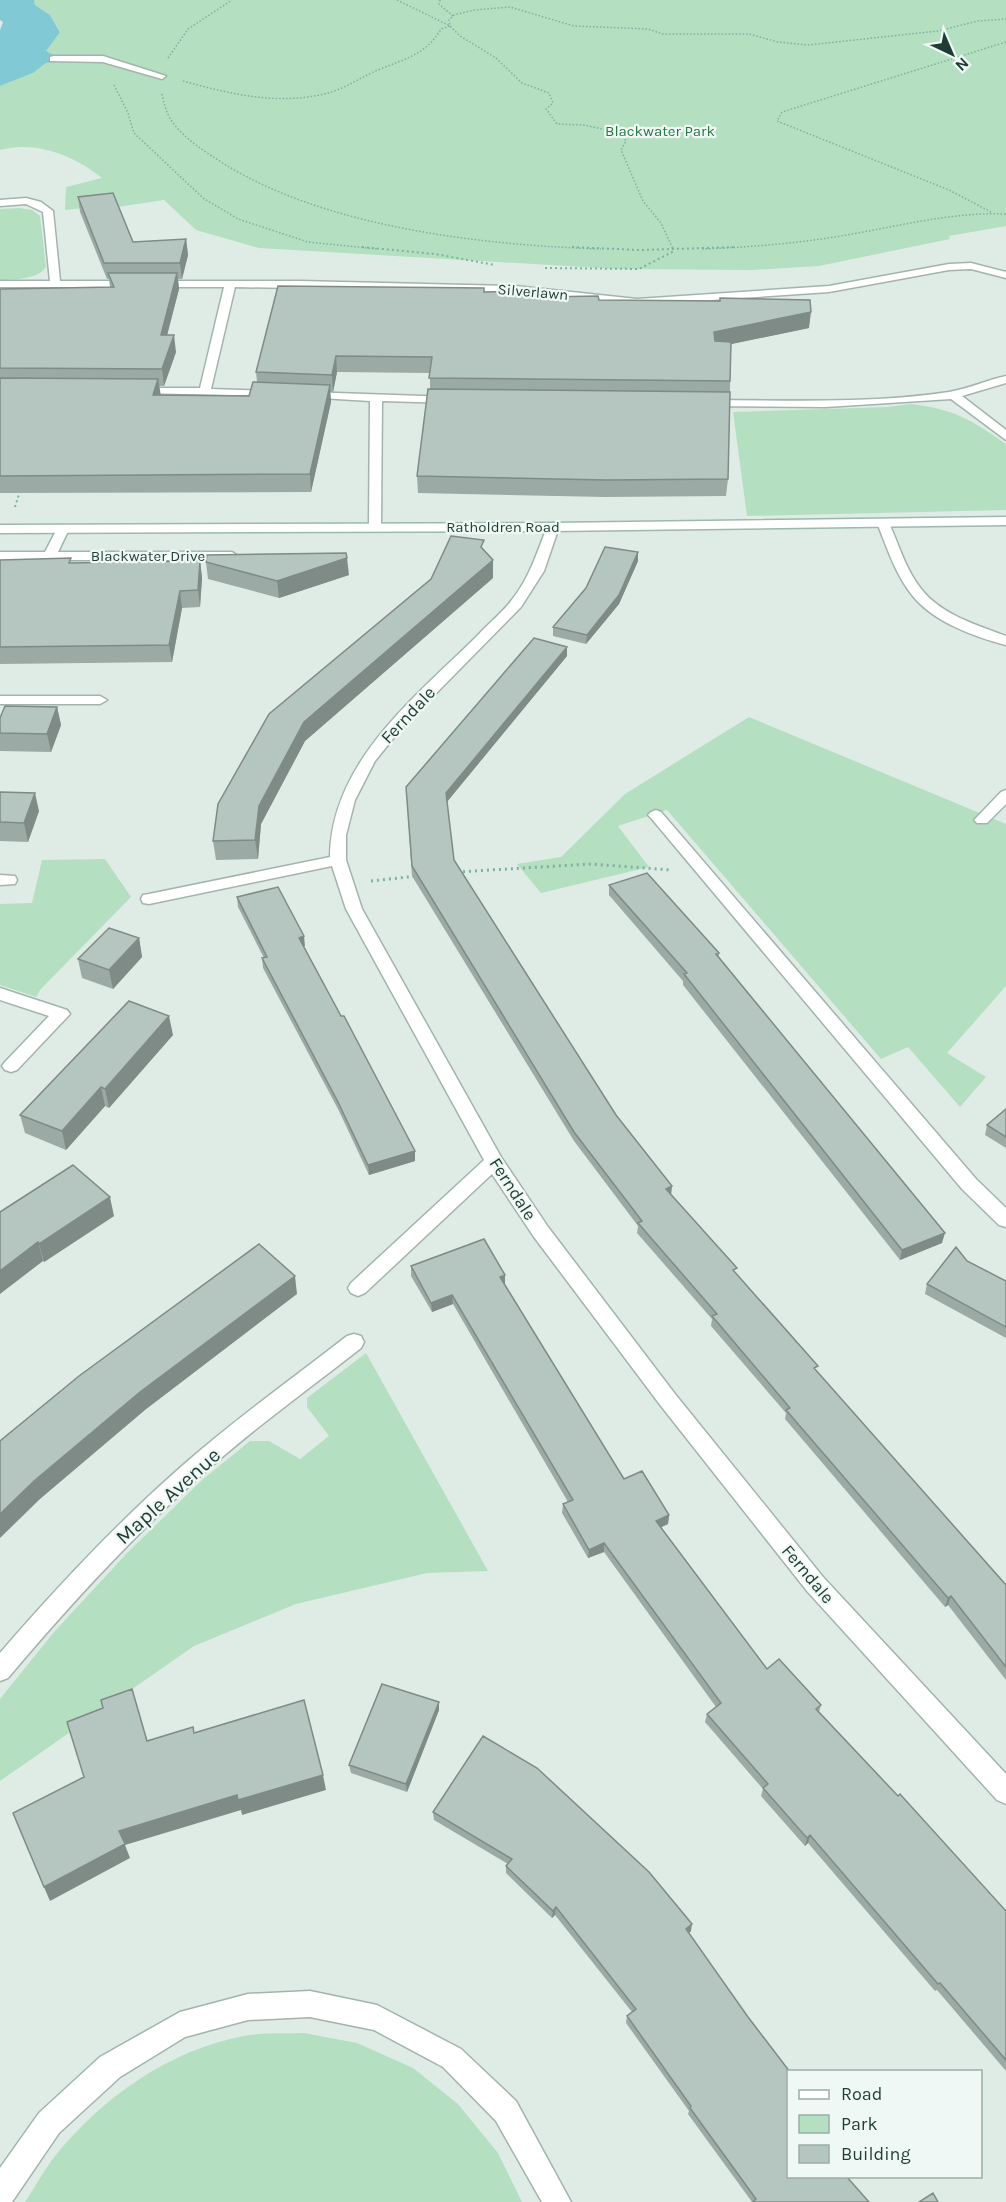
<svg xmlns="http://www.w3.org/2000/svg" width="1006" height="2202" font-family="Karla,sans-serif">
<style>
.green{fill:#b5dfc1}
.water{fill:#82c9d6}
.lines{fill:none;stroke-linecap:round;stroke-linejoin:round}
.lane-casing{stroke:#a2b4ad;stroke-width:3}
.street-casing{stroke:#a2b4ad;stroke-width:3}
.secondary-casing{stroke:#9db8ae;stroke-width:3}
.path-far2{stroke:#7cb2a1;stroke-width:1.5;stroke-dasharray:1.5 2;stroke-linecap:butt}
.path-far1{stroke:#7cb2a1;stroke-width:2;stroke-dasharray:2 3;stroke-linecap:butt}
.path{stroke:#7cb2a1;stroke-width:3;stroke-dasharray:2 4;stroke-linecap:butt}
.lane{fill:#fff;fill-rule:evenodd}
.street{fill:#fff;fill-rule:evenodd}
.secondary{fill:#fff;fill-rule:evenodd}
.wall{fill:#9baaa4}
.shaded-wall{fill:#7e8b86}
.building{fill:#b4c6bf;stroke:#7e8b86;stroke-width:1.5}
.labels{text-anchor:middle;dominant-baseline:central;stroke-width:4.5;stroke-linejoin:round;paint-order:stroke}
.far-park-label{font-size:15px;fill:#267745;stroke:#eff8f4}
.far-street-label{font-size:15px;fill:#1f3d35;stroke:#eff8f4}
.street-label{font-size:18px;fill:#1f3d35;stroke:#eff8f4}
.near-street-label{font-size:21px;fill:#1f3d35;stroke:#eff8f4}
</style>
<rect width="100%" height="100%" fill="#dfece6"/>
<!-- green -->
<path class="green" d="M34 0H1006V226L949 236 950 239 819 266 752 270 617 269 259 248 196 230 164 200 110 208 100 206 65 210 66 187 102 178C75 156 36 140 0 150V86L33 73 46 63 54 62 56 57 45 51 60 31 50 15 35 5Z
M19 208 32 210 40 216 46 267C37 280 15 279 0 280V209Z
M911 404C955 409 971 420 1006 444V510L747 516 733 412 888 407Z
M749 717 1006 824V986L947 1053 986 1077 960 1107 908 1047 881 1059 667 810 618 826 649 867 541 893 517 864 561 857 625 794Z
M105 859 131 897 40 990 36 997 0 985V904L32 903 42 860Z
M366 1353 488 1571 427 1573 296 1604 194 1646 0 1781V1699L54 1632 128 1552 202 1480 250 1441H269L300 1459 329 1436 307 1407V1398Z
M304 2033 357 2043 413 2068 458 2104 498 2153 522 2202H25C35 2187 44 2170 55 2156 103 2097 169 2050 244 2036 263 2032 285 2034 304 2033Z"/>
<!-- water -->
<path class="water" d="M0 0H34L35 5 50 15 60 32 46 51 57 57 54 62 46 63 33 73 0 86V30L3 22 0 20Z"/>
<g class="lines">
<defs>
<path id="lane" d="M53 56H103L166 76 162 79 103 62 50 61V57Z"/>
<path id="street" d="M26 198 41 202 53 211 60 281H300L515 286 637 299 829 286 949 264 971 263 1006 272V278L971 269 949 270 829 292 637 305 515 292 235 287 211 389 274 391 278 392V396L137 393 133 392V388H200L224 287H0V281H50L43 212 26 204 0 206V200Z
M1006 376V383L962 396 1006 430V440L951 399 826 407 707 406 701 403 707 400C787 400 869 404 949 392 968 389 987 380 1006 376Z
M308 392 451 397 457 400 451 403 382 401 381 527 379 530 375 531 369 527 370 401 304 397V393Z
M883 519 889 523C899 545 906 571 922 590 942 615 977 625 1006 636V645C974 637 932 621 912 595 895 574 887 547 877 523Z
M553 523 559 527 544 571 521 607 400 730 375 761 355 800 346 835V860L362 909 501 1157 548 1227 675 1394 823 1577 1006 1774V1804L997 1800 807 1591 661 1406 534 1237 492 1174 365 1293 358 1296 351 1293 348 1288 351 1283 484 1160 346 909 332 866 149 904 143 903 141 899 143 895 149 894 330 857C331 761 417 696 479 634 489 623 502 613 511 601 529 579 537 553 547 527Z
M63 525 69 529 58 552H232L238 556 232 560H0V552H45L57 529Z
M0 696H100L107 700 100 704H0Z
M1006 790V804L987 823H977L974 820 977 817 1001 792Z
M656 810 661 812 976 1179 1006 1208V1227L999 1225 962 1189 651 818 648 815 651 812Z
M0 875 15 876 17 880 15 884 0 885Z
M0 988 67 1010 70 1014 17 1070 11 1072 5 1070 2 1066 5 1062 49 1016 0 1000Z
M354 1334 361 1336 364 1342 361 1348C306 1391 249 1432 197 1479 129 1540 67 1608 8 1678L0 1681V1653C57 1587 116 1524 182 1466 234 1420 292 1379 347 1336Z
M310 1991 377 2005 461 2049 516 2101 571 2202H542L496 2121 443 2067 374 2030 310 2017 248 2020 185 2037 120 2077 59 2133 12 2202H0V2168L39 2113 100 2057 180 2012 248 1994Z"/>
<path id="secondary" d="M1006 517V525L553 531 0 533V525L553 523Z"/>
</defs>
<!-- lane casing -->
<use href="#lane" class="lane-casing"/>
<!-- street casing -->
<use href="#street" class="street-casing"/>
<!-- secondary casing -->
<use href="#secondary" class="secondary-casing"/>
<!-- path-far2 -->
<path class="path-far2" d="M397 0 450 26 460 36 496 58 522 83 549 93 553 103 546 109 557 124 584 125 620 133 626 141 621 150 643 201 661 223 673 249
M440 0 439 4 453 16
M168 58 188 29 232 0
M183 81C230 94 279 106 328 93 346 88 361 77 378 70 404 59 426 55 441 29L450 26 449 20 454 15 474 10 510 7 574 26 648 29 663 34H749L778 42 808 45 938 31 978 21 1006 19
M114 85 128 113 134 133 203 198 238 219 308 242 378 249
M162 94C164 103 166 112 171 120 182 136 199 148 215 158 318 227 480 245 601 249
M991 212 949 190 777 121 782 112 1006 42
M702 249C753 247 803 243 852 234 904 225 953 212 1006 214"/>
<!-- path-far1 -->
<path class="path-far1" d="M362 247 435 254 495 265
M572 247 640 250 736 247
M545 268 639 269 674 251 672 247
M15 507 20 491"/>
<!-- path -->
<path class="path" d="M457 872 591 864 671 870
M371 881 417 876"/>
<!-- lane -->
<use href="#lane" class="lane"/>
<!-- street -->
<use href="#street" class="street"/>
<!-- secondary -->
<use href="#secondary" class="secondary"/>
</g>
<!-- wall -->
<path class="wall" d="M78 197 133 242 186 239 188 255 182 279H178L179 289 167 335 176 352 164 386H159L160 395 249 396 257 382 256 372 484 292 599 300 809 328 731 344 728 479 726 496 605 497 418 493 417 476 430 389V373L337 372 333 392H330L331 402 311 492 0 493V289L110 287 109 279H107L80 212Z
M484 550 493 578 305 741 261 824 258 859 216 860 213 841 218 804Z
M638 552V561L619 604 586 644 553 636V627Z
M0 560 72 563 200 561 202 578 200 607 182 608 172 662 0 664Z
M206 562 349 575 279 598 208 579Z
M567 656 447 801 454 860 616 1115 671 1194 817 1372 1006 1585V1680L948 1605 945 1607 785 1419 786 1413 711 1326 712 1319 637 1233 638 1226 574 1141 412 876 406 787Z
M57 707 61 725 51 752 0 751V718Z
M0 792 39 811 28 842 0 841Z
M609 885 719 953V957L942 1243 900 1260 683 985V981L609 895Z
M237 897 305 946H304L341 1016 415 1151V1161L369 1175 339 1111 263 968 262 958H264L238 907Z
M139 938 142 957 113 989 82 978 78 959Z
M173 1035 109 1108 105 1106 66 1150 25 1133 20 1115Z
M1006 1109V1148L985 1135 987 1125Z
M0 1212 114 1216 44 1262Z
M967 1261 1006 1281V1338L925 1294 927 1284Z
M411 1266 505 1284 504 1285 624 1479 669 1515 668 1524 661 1527 767 1669 821 1705 819 1712 1006 1911V2071L937 1990 935 1991 808 1843 805 1846 761 1796 763 1789 705 1722 707 1714 716 1707 604 1552 588 1558 562 1513 563 1504 568 1502 453 1304 432 1312 411 1276Z
M439 1710 407 1792 351 1773 349 1765Z
M433 1812 691 1931 689 1933 789 2176 869 2202H752L688 2114 689 2111 626 2023 627 2016 632 2012 555 1915 552 1918 506 1873V1866L508 1864 434 1820Z"/>
<!-- shaded-wall -->
<path class="shaded-wall" d="M186 239 188 255 182 279 180 263Z
M177 273 179 289 163 351 161 335Z
M811 312 809 328 712 348 714 332Z
M174 335 176 352 164 386 162 369Z
M336 356 337 372 333 392 332 375Z
M158 379 161 396 153 395Z
M330 385 331 402 311 492 310 474Z
M638 552V561L619 604 586 644 587 635Z
M347 558 349 575 279 598 277 581Z
M493 560V578L305 741 261 824 258 859 255 840 259 806 304 722Z
M200 561 202 578 200 607 198 590Z
M180 591 182 608 172 662 169 645Z
M567 647V656L447 802 446 793Z
M57 707 61 725 51 752 47 734Z
M35 793 39 811 28 842 24 823Z
M304 936 305 946 300 947 299 938Z
M139 938 142 957 113 989 109 970Z
M169 1016 173 1035 109 1108 105 1089Z
M101 1087 105 1106 66 1150 62 1131Z
M415 1151V1161L369 1175 368 1165Z
M672 1186 671 1196 666 1189Z
M110 1197 114 1216 44 1262 39 1244Z
M945 1233 942 1243 900 1260 902 1250Z
M38 1242 43 1261 0 1294V1271Z
M505 1275V1284L500 1287V1277Z
M295 1276 297 1294 145 1410 40 1499 0 1538V1514L34 1481 140 1392Z
M452 1295 453 1304 432 1312 431 1303Z
M669 1515 668 1524 655 1530 656 1521Z
M604 1543V1552L588 1558 589 1550Z
M951 1596 948 1605 945 1607 948 1598Z
M439 1702V1710L407 1792 406 1784Z
M323 1775 326 1790 242 1815 241 1810 125 1845 130 1858 50 1901 44 1887 119 1831 237 1795Z
M810 1835 808 1843 805 1846 807 1838Z
M556 1907 555 1915 552 1918 553 1911Z
M692 1924 691 1931 684 1937 686 1929Z"/>
<!-- building -->
<path class="building" d="M113 193 133 242 186 239 180 263H104L78 197Z
M108 273H177L161 335H174L162 369 0 368V289L114 287Z
M278 286 484 288V292L541 291V297L598 296 599 300 720 301V298L810 300 811 312 714 332 715 341 731 342 730 381 429 378 432 357 336 356 332 375 256 372Z
M0 378 158 379 153 395 249 396 253 382 330 385 310 474 0 476Z
M428 389 730 392 728 479 606 480 417 476Z
M451 536 484 540 481 547 493 560 304 722 259 806 255 840 213 841 218 804 269 714 431 579Z
M605 547 638 552 619 595 587 635 553 627 586 588Z
M346 553 347 558 277 581 206 562 207 555Z
M71 558 69 563 200 561 198 590 180 591 169 645 0 647V560Z
M534 638 567 647 446 793 454 860 616 1115 672 1186 666 1189 737 1268 733 1270 818 1366 814 1368 1006 1585V1667L951 1596 948 1598 786 1410 790 1408 712 1316 717 1314 638 1223 642 1221 574 1132 412 866 406 787Z
M5 706 57 707 47 734 0 733V718Z
M0 792 35 793 24 823 0 822Z
M647 873 719 953 716 954 945 1233 902 1250 684 974 687 973 609 885Z
M278 887 304 936 299 938 341 1016H344L415 1151 368 1165 338 1102 262 958 267 957 237 897Z
M109 928 139 938 109 970 78 959Z
M129 1001 169 1016 105 1089 101 1087 62 1131 20 1115Z
M1006 1109V1137L987 1125Z
M73 1165 110 1197 39 1244 38 1242 0 1271V1212Z
M484 1239 505 1275 500 1277 624 1479 642 1471 669 1515 656 1521 767 1669 779 1659 821 1705 816 1709 898 1796 900 1794 1006 1911V2060L940 1983 938 1984 810 1835 807 1838 763 1788 768 1784 707 1714 721 1703 604 1543 589 1550 563 1504 573 1500 452 1295 431 1303 411 1266Z
M259 1244 295 1276 140 1392 34 1481 0 1514V1441L79 1376Z
M956 1247 967 1261 1006 1281V1327L927 1284Z
M382 1684 439 1702 406 1784 349 1765Z
M132 1689 147 1741 193 1727 194 1733 304 1700 323 1775 238 1800 237 1795 119 1831 125 1844 44 1887 13 1813 84 1777 67 1722 103 1708 101 1700Z
M483 1736 537 1768 649 1872 692 1924 686 1929 748 2017 790 2072H789V2176H846L869 2202H753L756 2199 690 2108 691 2106 627 2016 636 2009 556 1907 553 1911 506 1866 512 1859 433 1812Z
M933 2193 938 2202H919Z"/>
<g class="labels">
<!-- far-park labels -->
<g class="far-park-label">
<text x="660" y="131">Blackwater Park</text>
</g>
<!-- far-street labels -->
<g class="far-street-label">
<text transform="translate(533 292) rotate(5)">Silverlawn</text>
<text x="503" y="527">Ratholdren Road</text>
<text x="148" y="556">Blackwater Drive</text>
</g>
<!-- street labels -->
<g class="street-label">
<text transform="translate(408 715) rotate(-47)">Ferndale</text>
<text transform="translate(513 1189) rotate(57)">Ferndale</text>
<text transform="translate(808 1574) rotate(50)">Ferndale</text>
</g>
<!-- near-street labels -->
<g class="near-street-label">
<text transform="translate(168 1496) rotate(-42)">Maple Avenue</text>
</g>
</g>
<!-- legend -->
<rect x="787" y="2070" width="195" height="108" fill="#eff8f4" stroke="#9cada8" stroke-width="1.5"/>
<rect x="799" y="2090" width="30" height="9" fill="#ffffff" stroke="#9cada8" stroke-width="1.5"/>
<text x="841" y="2100" font-size="18" fill="#1f3d35">Road</text>
<rect x="799" y="2115" width="30" height="18" fill="#b5dfc1" stroke="#9cada8" stroke-width="1.5"/>
<text x="841" y="2130" font-size="18" fill="#1f3d35">Park</text>
<rect x="799" y="2145" width="30" height="18" fill="#b4c6bf" stroke="#9cada8" stroke-width="1.5"/>
<text x="841" y="2160" font-size="18" fill="#1f3d35">Building</text>
<!-- north arrow -->
<g transform="translate(952 54) rotate(136)" stroke="#eff8f4" stroke-width="4.5" paint-order="stroke">
<path d="M0-4.5L10 22L0 15L-10 22Z" fill="#1f3d35"/>
<text y="-9" font-size="16" font-weight="bold" text-anchor="middle" fill="#1f3d35">N</text>
</g>
</svg>
